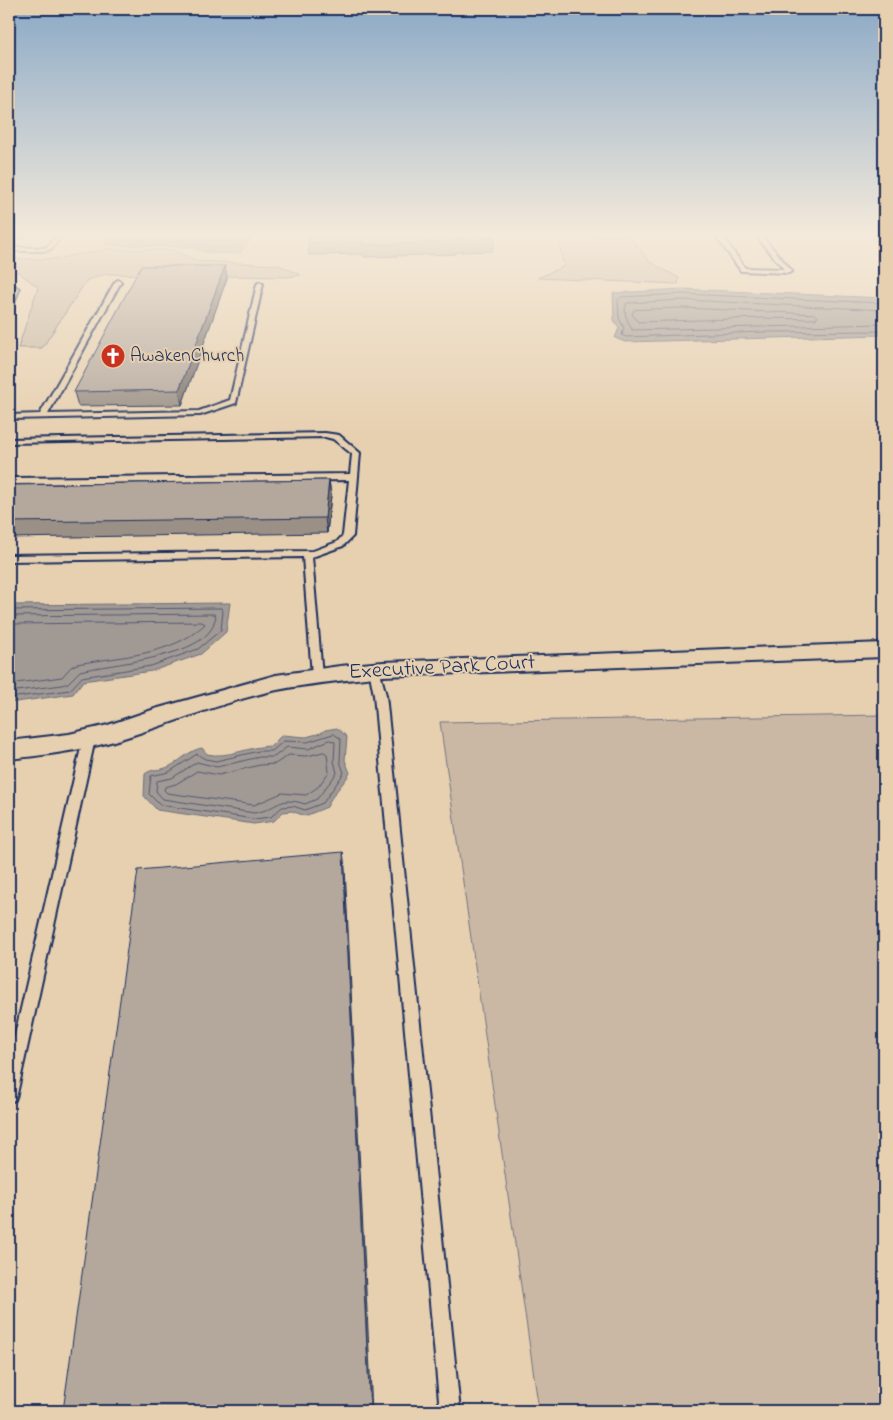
<svg xmlns="http://www.w3.org/2000/svg" width="893" height="1420" font-family="'Indie Flower',sans-serif">
<style>
.green{fill:#cab8a4;stroke:#727481}
.water{fill:#a19994;stroke:#6b6f7e}
.lines{fill:none;stroke-linecap:round;stroke-linejoin:round}
.shore{stroke:#515974;stroke-width:1}
.service-casing{stroke:#1b2f5e;stroke-width:4}
.minor-casing{stroke:#1b2f5e;stroke-width:4}
.service{fill:#e7d0b0;fill-rule:evenodd}
.minor{fill:#e7d0b0;fill-rule:evenodd}
.wall{fill:#9b9086;stroke:#1b2f5e}
.shaded-wall{fill:#7e766d;stroke:#1b2f5e}
.building{fill:#b4a89c;stroke:#1b2f5e}
.labels{text-anchor:middle;dominant-baseline:central;stroke-width:4;stroke-linejoin:round;paint-order:stroke}
.far-poi-label{font-size:19px;fill:#1b2f5e;stroke:#e7d0b0;text-anchor:start}
.street-label{font-size:22px;fill:#1b2f5e;stroke:#e7d0b0}
</style>
<rect width="100%" height="100%" fill="#e7d0b0"/>
<filter id="ink" filterUnits="userSpaceOnUse"><feTurbulence type="fractalNoise" baseFrequency=".02" numOctaves="2"/><feDisplacementMap in="SourceGraphic" scale="10" xChannelSelector="R" yChannelSelector="G"/><feConvolveMatrix kernelMatrix="1 2 1 2 8 2 1 2 1" color-interpolation-filters="sRGB"/></filter>
<g filter="url(#ink)">
<!-- green -->
<path class="green" d="M557 236H629L650 262 679 278 678 284 538 278 564 266Z
M107 249 173 250 197 261 279 265 301 275 287 277 106 274 87 280 42 348H18L38 287 18 272H9V259H54Z
M884 715V1411H539L440 722Z"/>
<!-- water -->
<path class="water" d="M105 236H254L240 253H210L188 247 105 245Z
M683 289 884 298V335L625 342 615 338 619 328 614 320 613 293Z
M230 603 226 632 201 654 152 671 83 681 73 694 9 703V605Z
M337 728 347 737 345 760 350 773C343 785 331 795 327 807L305 816 292 811 283 812 274 821 254 824 157 810 144 796 145 774C152 768 160 771 168 767 180 762 189 750 202 748L207 754C227 759 250 746 271 746L282 735 306 737 321 733 325 730Z"/>
<g class="lines">
<!-- shore -->
<path class="shore" d="M110 236 112 240 188 242 212 248H238L248 236
M192 236 219 241H236L240 236
M884 303 683 294 621 297 618 300 619 318 624 328 622 335 626 337 763 332 884 331
M683 308 815 314 818 317 815 319 763 318 638 322 632 314 634 310Z
M884 310 683 300 627 303C622 312 628 321 632 330L884 324
M9 610 221 608 223 611 221 630 198 649 151 666 82 677 70 690 9 698
M9 616 214 614 216 617C214 621 213 628 210 631 189 659 113 663 80 671L68 683 62 685 9 692
M9 624 202 622 205 624C172 656 120 656 77 664L71 667 62 677 9 684
M334 734 341 739 340 761 344 773 323 803 305 810 293 806 282 807 271 817 254 819 160 805 149 794 151 776 169 772 197 754 205 759 216 761 259 751H272L284 741 307 742Z
M330 740 335 742 334 761 337 773 317 799 305 804C277 795 279 809 254 813L163 799 156 791 157 781 172 778 197 762 217 767 259 757H274L287 747 308 749Z
M324 752 327 754 329 772 318 787 306 795 282 793 254 805 167 793 164 790 165 787 176 784 197 771 219 775 260 765 275 764 289 755 307 756Z"/>
<defs>
<path id="service" d="M56 236H62L51 249 46 251H9V247L43 248 47 247Z
M716 236H722L745 268 784 269 756 236H762L792 271 789 273 741 271Z
M118 280 121 282 48 414 199 411 230 400 257 284 260 282 263 284 236 403 200 415 9 419V415L40 414 115 282Z
M9 282 19 289 12 308 9 310V300L13 290 9 287Z
M325 433 339 435 360 453 353 536 343 546 312 557 322 676 321 679H313L312 676 303 557 9 561V555L313 551 337 542 343 535 349 480 15 484 11 481 15 478 350 474 352 454 333 439 325 437 9 443V439Z
M374 665 379 669 386 695 460 1411H440L374 695 369 669Z
M89 735 93 736 95 739 17 1094 15 1100 9 1102V1061L83 739 85 736Z"/>
<path id="minor" d="M884 643V657L383 676C348 680 312 683 277 690 221 702 168 725 114 741 79 751 44 755 9 759V741L69 734 108 725 155 709 276 675 340 666 383 662Z"/>
</defs>
<!-- service casing -->
<use href="#service" class="service-casing"/>
<!-- minor casing -->
<use href="#minor" class="minor-casing"/>
<!-- service -->
<use href="#service" class="service"/>
<!-- minor -->
<use href="#minor" class="minor"/>
</g>
<!-- wall -->
<path class="wall" d="M9 236H26L23 239 9 240Z
M309 236H495L494 247H492V251L455 252V254L364 257 363 254 309 255 308 243Z
M869 236H884V241H875Z
M225 266 227 278 182 405 78 406 74 392Z
M329 480 331 495 327 533 9 538V485Z"/>
<!-- shaded-wall -->
<path class="shaded-wall" d="M225 266 227 278 182 405 179 390Z
M329 480 331 495 327 533 325 518Z
M343 852 345 868 372 1411H370Z"/>
<!-- building -->
<path class="building" d="M309 236H491L492 239 454 240 455 242 363 245V242L308 243Z
M141 266H225L179 390 74 392Z
M329 480 325 518 9 522V485Z
M343 852 370 1411H63L138 870Z"/>
</g>
<!-- sky -->
<linearGradient id="sky" x2="0" y2="1"><stop stop-color="#8ba9c6"/><stop offset="0.54" stop-color="#f4eadb"/><stop offset="1" stop-color="#f4eadb" stop-opacity="0"/></linearGradient>
<rect width="893" height="435" fill="url(#sky)"/>
<!-- icons -->
<defs>
<symbol id="church-disc" viewBox="-11 -11 22 22"><circle r="9.5" fill="#c8321e" stroke="#e7d0b0"/><path d="M-1.2-6h2.4v3.5h3.3v2.4h-3.3V6h-2.4V-.1h-3.3v-2.4h3.3Z" fill="#fff"/></symbol>
</defs>
<g fill-rule="evenodd">
<use href="#church-disc" x="99" y="342" width="28" height="28"/>
</g>
<g class="labels">
<!-- far-poi labels -->
<g class="far-poi-label">
<text x="130" y="356">AwakenChurch</text>
</g>
<!-- street labels -->
<g class="street-label">
<text transform="translate(442 668) rotate(-3)">Executive Park Court</text>
</g>
</g>
<!-- margin -->
<rect width="893" height="1420" fill="none" stroke="#e7d0b0" stroke-width="30"/>
<rect x="15" y="15" width="863" height="1390" fill="none" stroke="#1b2f5e" stroke-width="2" filter="url(#ink)"/>
</svg>
